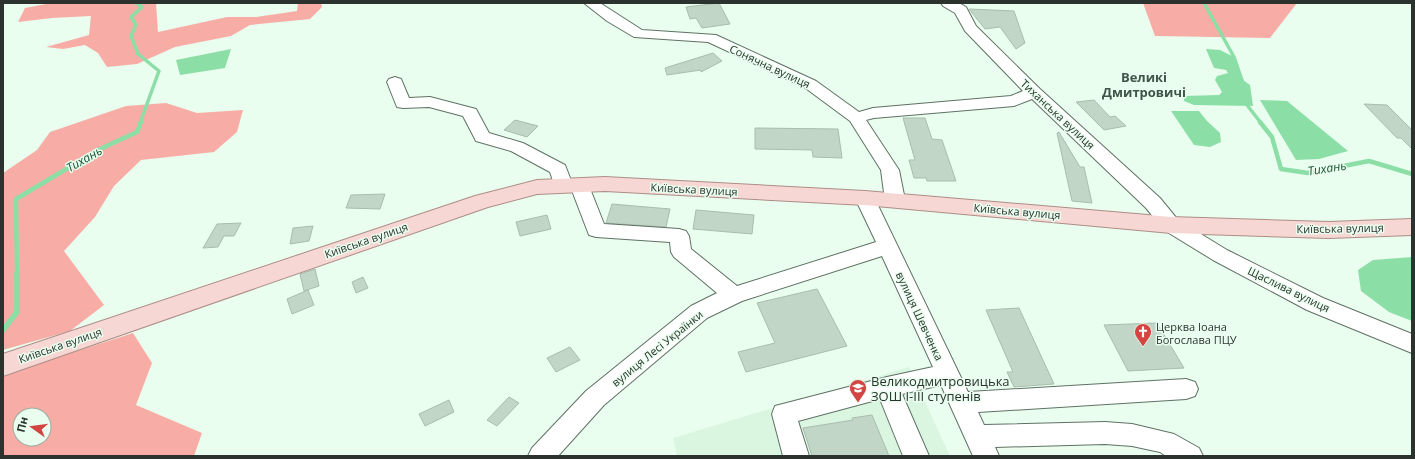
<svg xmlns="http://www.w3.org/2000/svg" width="1415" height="459" font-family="'Open Sans',sans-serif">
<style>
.built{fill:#daf6e1}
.forest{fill:#f7ada5;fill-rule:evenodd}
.water{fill:#8cdea7}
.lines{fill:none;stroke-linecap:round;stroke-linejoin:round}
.stream-far2{stroke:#8cdea7;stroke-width:3.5}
.stream-far1{stroke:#8cdea7;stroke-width:4.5}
.stream{stroke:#8cdea7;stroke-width:5.5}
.building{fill:#c1d6c7;stroke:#a9bdae}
.minor-casing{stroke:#5f7164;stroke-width:2}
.major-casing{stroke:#ad8d87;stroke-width:2}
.minor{fill:#fff;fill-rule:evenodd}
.major{fill:#f7d7d4;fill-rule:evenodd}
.labels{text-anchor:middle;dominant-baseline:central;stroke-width:3;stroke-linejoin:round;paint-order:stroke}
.street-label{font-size:11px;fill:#2c332e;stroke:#e9feef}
.poi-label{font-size:11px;fill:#2c332e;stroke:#e9feef;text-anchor:start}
.water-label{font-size:12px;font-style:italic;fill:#185331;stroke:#e9feef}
.quarter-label{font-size:13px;font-weight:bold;fill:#425447;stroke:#e9feef}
.near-poi-label{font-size:13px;fill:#2c332e;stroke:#e9feef;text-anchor:start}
</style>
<rect width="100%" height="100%" fill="#e9feef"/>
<!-- built -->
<path class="built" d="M909 367 950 456H677L673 438Z"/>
<!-- forest -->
<path class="forest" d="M51 3H156L158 32 227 17H256L297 11 298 3H321L322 7 310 19 250 25 231 36 175 47 137 64 107 67 98 53 85 45 63 49 46 47 89 35 91 16 52 18 18 22 25 8Z
M1143 3H1297L1270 38 1155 36Z
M166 103 197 113 243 110 237 132 214 152 141 160 114 186 95 217 64 251 104 305 70 331 3 350V173L37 150 50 132 126 106Z
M133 333 152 363 136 405 202 433 194 456H3V375ZM20 415H44V439H20Z"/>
<!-- water -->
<path class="water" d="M231 49 225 68 180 75 176 60Z
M1206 49 1220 50 1234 57 1243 80 1250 85 1253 106 1194 105 1184 101V96L1219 95 1222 92 1215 80 1217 76 1228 73 1226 70 1214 68Z
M1260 100 1287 101 1348 151 1319 159 1296 160Z
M1171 111H1199L1207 121 1220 133 1221 142 1210 147 1194 145Z
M1412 257V321L1389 312 1361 291 1358 270 1373 260Z"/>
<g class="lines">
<!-- stream-far2 -->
<path class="stream-far2" d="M136 3 142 7 131 17 136 25 131 36 138 54 159 71 140 123
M1204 3 1234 57 1244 86
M1246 99 1247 105 1261 123"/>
<!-- stream-far1 -->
<path class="stream-far1" d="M1260 122 1272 137 1281 169 1308 173 1369 161 1412 174
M17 274 16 199 98 150 137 132 141 122"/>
<!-- stream -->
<path class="stream" d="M3 330 17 312V273"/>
</g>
<!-- building -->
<path class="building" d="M719 3 730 24 702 28 696 18 690 19 686 7Z
M969 9 1014 11 1025 43 1016 49 1000 27 985 29Z
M713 53 722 61 701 72V70L667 75 665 68Z
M1094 100 1110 117 1115 116 1126 126 1104 130 1076 102Z
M1364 104 1387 105 1412 130V149L1401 138H1397Z
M903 118H925L932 139 942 140 956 181H927L926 178H914L909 160H915Z
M515 120 538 126 527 137 504 130Z
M755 128 838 129 842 158 813 157 812 150 755 149Z
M1059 132 1080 167H1084L1092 203 1072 201 1057 133Z
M385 194 380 209 346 208 351 195Z
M612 204 670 209 666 227 606 223Z
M696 210 754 215 752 234 693 229Z
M547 215 551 229 520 236 516 222Z
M241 223 234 236H224L218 247 203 248 217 224Z
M313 226 309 241 290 244 293 228Z
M315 269 319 286 304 291 300 274Z
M363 277 368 288 356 293 352 282Z
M817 289 847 346 746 372 738 352 775 343 757 303Z
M308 290 314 305 292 314 287 299Z
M1019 308 1054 384 1014 387 1007 372H1013L986 310Z
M1157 323 1184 368 1128 371 1104 325Z
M570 347 580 360 556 372 547 358Z
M509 397 519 403 497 426 487 420Z
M449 400 454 412 425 426 419 414Z
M872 415 889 456H812L803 428 853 420 852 418Z"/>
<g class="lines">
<defs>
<path id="minor" d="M584 3H600L642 30 716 35 816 81 859 112 873 108 1011 96 1023 91 965 31 955 13 943 6 941 3H959L966 7 976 26 1040 89 1160 198 1178 220 1227 250 1323 298 1412 334V353L1307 310 1213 260 1164 230 1146 208 1032 99 1014 106 874 118 866 120 899 170 905 200 902 205 895 206 888 205 885 200 881 170 850 121 804 87 708 42 634 37 607 21Z
M395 77 401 79 409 98 430 97 476 109 489 133 523 143 565 165 572 183 573 181 580 179 587 181 604 224 679 229 686 231 689 236 691 249 737 286 876 242 855 198 858 193 865 192 872 193 968 392 1186 379 1195 382 1198 389 1195 396 1186 399 978 412 984 425 1105 422 1132 424 1174 434 1199 448 1203 456H1166L1160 452 1132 446 1105 444 995 447 999 456H973L941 385 902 394 929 456H903L880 399 798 421 809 456H783L772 414 775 406 887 377 933 367 882 256 742 301 707 318 604 405 558 456H528L532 448 586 391 691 306 717 293 674 257 671 252 670 242 596 237 589 235 571 188 570 190 563 192 556 190 550 172 511 151 476 141 463 116 429 107 403 108 397 107 387 82 389 79Z"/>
<path id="major" d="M605 177 865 191 1171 217 1329 222 1412 219V235L1329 238 1171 233 865 205 605 191 537 194 488 207 3 376V354L475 196 537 180Z"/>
</defs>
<!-- minor casing -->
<use href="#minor" class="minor-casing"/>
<!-- major casing -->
<use href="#major" class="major-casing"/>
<!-- minor -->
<use href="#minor" class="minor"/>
<!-- major -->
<use href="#major" class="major"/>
</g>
<!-- icons -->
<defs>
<symbol id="church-pin" viewBox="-11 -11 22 30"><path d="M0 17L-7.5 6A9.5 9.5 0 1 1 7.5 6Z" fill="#d34542" stroke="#e9feef"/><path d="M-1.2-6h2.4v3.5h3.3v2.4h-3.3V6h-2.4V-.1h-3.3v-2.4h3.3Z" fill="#fff"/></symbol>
<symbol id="school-pin" viewBox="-11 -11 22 30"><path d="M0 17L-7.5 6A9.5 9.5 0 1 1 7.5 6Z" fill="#d34542" stroke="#e9feef"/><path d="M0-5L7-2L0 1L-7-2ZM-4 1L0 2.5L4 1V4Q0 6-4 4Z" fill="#fff"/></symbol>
</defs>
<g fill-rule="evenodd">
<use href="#church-pin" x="1133" y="322" width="20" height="27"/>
<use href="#school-pin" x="848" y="378" width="20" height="27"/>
</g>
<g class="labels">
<!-- street labels -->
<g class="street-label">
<text transform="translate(770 66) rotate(25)">Сонячна вулиця</text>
<text transform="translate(1058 114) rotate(43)">Тиханська вулиця</text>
<text transform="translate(694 189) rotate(3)">Київська вулиця</text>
<text transform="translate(1017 211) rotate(5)">Київська вулиця</text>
<text transform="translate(1340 228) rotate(-1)">Київська вулиця</text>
<text transform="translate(366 240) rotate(-19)">Київська вулиця</text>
<text transform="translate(1289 289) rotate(26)">Щаслива вулиця</text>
<text transform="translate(920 316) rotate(65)">вулиця Шевченка</text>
<text transform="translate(60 345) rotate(-19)">Київська вулиця</text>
<text transform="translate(657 348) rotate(-39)">вулиця Лесі Українки</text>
</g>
<!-- poi labels -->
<g class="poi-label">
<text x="1156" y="326">Церква Іоана<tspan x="1156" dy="13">Богослава ПЦУ</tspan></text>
</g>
<!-- water labels -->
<g class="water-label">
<text transform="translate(84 159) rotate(-30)">Тихань</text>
<text transform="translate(1327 168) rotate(-9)">Тихань</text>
</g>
<!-- quarter labels -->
<g class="quarter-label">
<text x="1144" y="77">Великі<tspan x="1144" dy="15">Дмитровичі</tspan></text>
</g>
<!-- near-poi labels -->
<g class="near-poi-label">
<text x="871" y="381">Великодмитровицька<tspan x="871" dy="15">ЗОШ І-ІІІ ступенів</tspan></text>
</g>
</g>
<!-- border -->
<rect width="1415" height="459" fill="none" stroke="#2c332e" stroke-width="8"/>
<!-- north arrow -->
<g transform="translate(32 427) rotate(284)"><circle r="19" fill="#e9feef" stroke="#9dada2"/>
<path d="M0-3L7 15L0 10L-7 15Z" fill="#d34542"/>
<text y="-6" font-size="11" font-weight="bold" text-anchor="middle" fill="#2c332e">Пн</text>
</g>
</svg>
